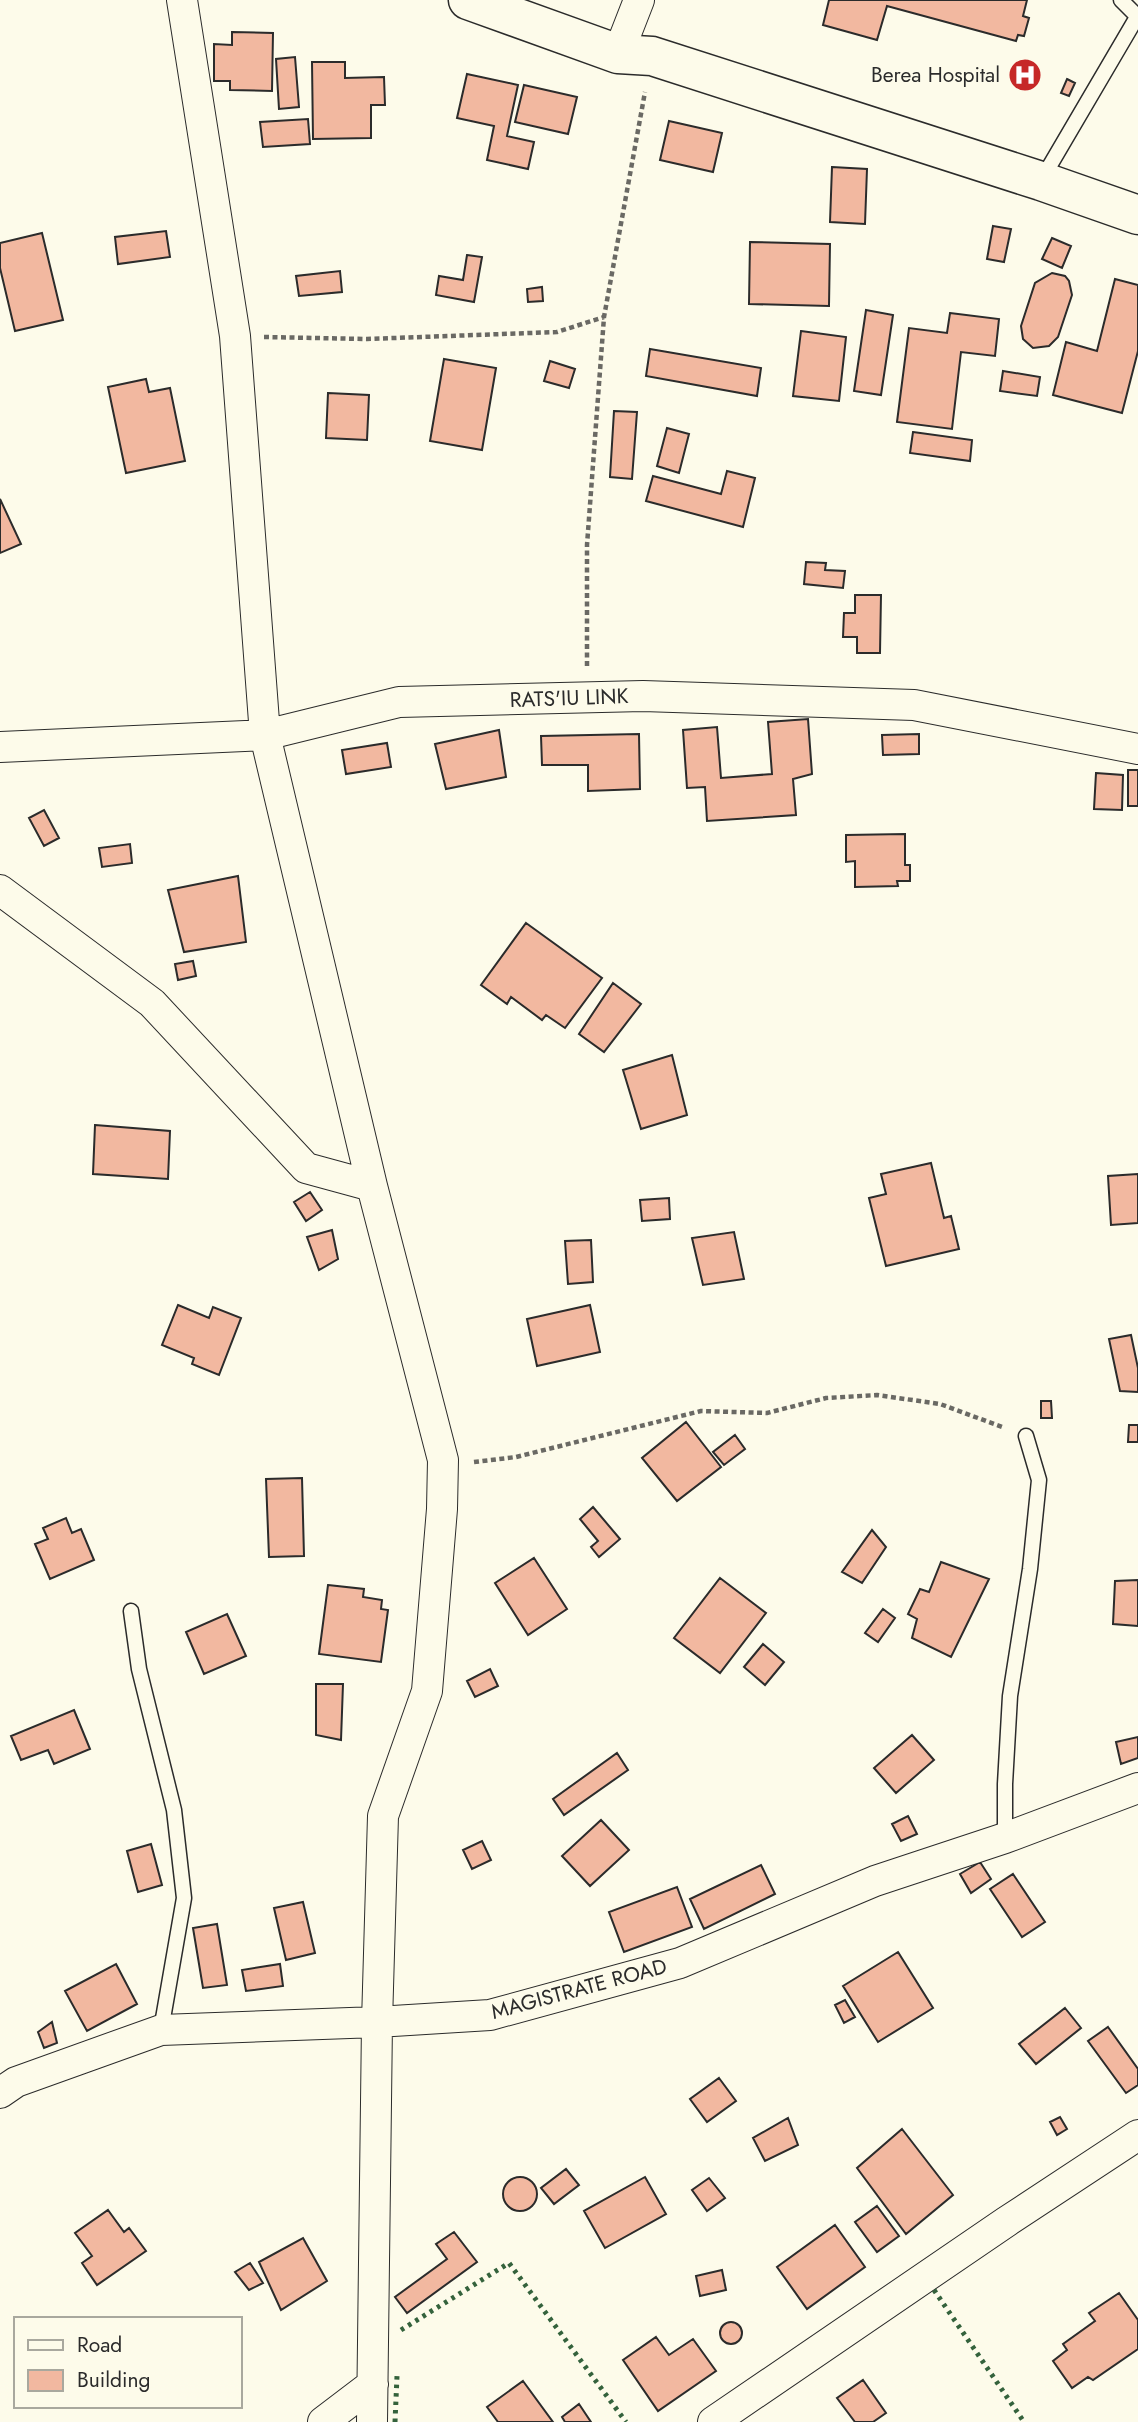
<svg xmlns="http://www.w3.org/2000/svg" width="1138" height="2422" font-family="Jost,sans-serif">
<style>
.building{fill:#f2b8a0;stroke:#2b2b2b;stroke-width:2}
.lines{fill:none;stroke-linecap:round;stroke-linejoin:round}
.service-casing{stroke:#2b2b2b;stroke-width:17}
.minor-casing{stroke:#2b2b2b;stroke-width:32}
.secondary-casing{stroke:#2b2b2b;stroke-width:41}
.path{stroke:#6a6964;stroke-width:4.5;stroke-dasharray:5 3.5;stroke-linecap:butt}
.service{stroke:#fdfbea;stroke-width:14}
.minor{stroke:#fdfbea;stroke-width:30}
.secondary{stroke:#fdfbea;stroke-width:38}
.hedge{stroke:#34623c;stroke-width:5;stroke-dasharray:3.5 5;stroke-linecap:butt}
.labels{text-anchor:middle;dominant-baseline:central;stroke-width:5;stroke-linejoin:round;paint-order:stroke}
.poi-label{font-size:21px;fill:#2b2b2b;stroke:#fdfbea;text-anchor:end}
.street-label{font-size:21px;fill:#2b2b2b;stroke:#fdfbea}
</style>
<rect width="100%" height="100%" fill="#fdfbea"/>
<!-- building -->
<path class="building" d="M829 0H1027L1023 16 1029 18 1024 36 1018 35 1016 41 887 6 877 40 823 25Z
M232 32 273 33 272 91 230 90V81H214V44L232 45Z
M295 57 299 107 279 109 276 59Z
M312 62H345V78L384 77 385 105H371V138L313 139Z
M467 74 518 85 507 136 534 142 528 169 487 160 494 126 457 118Z
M1067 79 1075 83 1069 96 1061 93Z
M524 85 577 97 568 134 515 122Z
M308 119 310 144 263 147 260 122Z
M669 121 722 133 713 172 660 160Z
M832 167 867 169 865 224 830 222Z
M993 226 1011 229 1004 262 987 259Z
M166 231 170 257 118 264 115 237Z
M42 233 63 320 15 331 0 268V243Z
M1052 238 1071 246 1062 268 1042 259Z
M750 242 830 244 829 306 749 304Z
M467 255 482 257 474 302 436 295 439 276 463 280Z
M340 271 342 292 299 296 296 276Z
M1052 273 1065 276 1069 281 1072 295 1058 337 1049 346 1033 348 1023 339 1021 326 1035 283Z
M1115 279 1138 285V351L1122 413 1053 395 1066 342 1097 351Z
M542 287 543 301 528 302 527 289Z
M866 310 893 315 881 395 854 391Z
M950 313 999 319 995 356 961 352 952 429 897 422 909 328 947 333Z
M801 331 846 337 839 401 793 396Z
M650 349 761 368 757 396 646 376Z
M444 359 496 368 482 450 430 441Z
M550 361 575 369 569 388 544 381Z
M1003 371 1040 377 1037 396 1000 391Z
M146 379 149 392 170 388 185 461 126 473 108 387Z
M328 393 369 395 367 440 326 438Z
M614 411 637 412 632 479 610 477Z
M667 428 689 434 679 473 657 466Z
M913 432 972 440 970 461 910 453Z
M727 471 755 478 743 527 646 501 653 476 721 494Z
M0 499 21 544 0 553Z
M806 562 826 563 825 570 845 571 843 588 804 584Z
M855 595H881L880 653H857V637H843L844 613H855Z
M808 719 812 774 793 779 796 815 707 821 705 787 687 788 683 730 717 727 721 778 772 774 768 722Z
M499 730 506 777 446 789 435 744Z
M639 734 640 789 588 791V765H542L541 736Z
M919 734V754L883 755 882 735Z
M387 743 391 767 346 774 342 750Z
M1128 770H1138V806H1128Z
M1096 773 1123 775 1122 810 1094 809Z
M44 810 59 838 44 846 29 818Z
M905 834V865H910V881H897L898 886 855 887V861L846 862V835Z
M130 844 132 863 102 867 99 848Z
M238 876 246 942 184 952 168 890Z
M526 923 602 978 565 1028 546 1015 542 1020 511 997 507 1004 481 985Z
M193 961 196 976 178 980 175 964Z
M613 983 641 1004 604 1052 579 1034Z
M672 1055 687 1115 641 1129 623 1070Z
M95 1125 170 1131 168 1179 93 1174Z
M931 1163 944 1218 951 1216 959 1249 886 1266 869 1198 886 1194 881 1174Z
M1138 1174V1223L1111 1225 1108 1176Z
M310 1192 322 1210 306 1221 294 1202Z
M669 1198 670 1219 642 1221 640 1200Z
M332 1230 338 1259 319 1270 307 1237Z
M734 1232 744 1279 703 1285 692 1238Z
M591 1240 593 1282 568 1284 565 1241Z
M178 1305 209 1318 213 1307 241 1318 219 1375 192 1364 194 1358 162 1345Z
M590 1305 600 1352 537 1366 527 1319Z
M1131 1335 1138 1368V1392L1120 1391 1109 1339Z
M1041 1401H1051L1052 1418H1041Z
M686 1422 721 1467 677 1501 642 1458Z
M1129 1425H1138V1442H1128Z
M735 1435 745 1449 724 1465 713 1452Z
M302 1478 304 1556 269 1557 266 1479Z
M593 1507 620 1539 599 1557 591 1547 598 1541 580 1519Z
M66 1518 72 1533 81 1529 94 1560 50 1579 35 1544 48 1539 43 1528Z
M872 1530 886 1547 862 1583 842 1572Z
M534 1558 567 1609 528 1635 495 1583Z
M941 1562 989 1579 951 1657 912 1638 917 1619 908 1614 920 1589 929 1592Z
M720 1578 766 1613 720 1673 674 1638Z
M1138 1580V1626L1113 1624 1115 1581Z
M328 1585 364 1589 363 1597 382 1600 381 1609 388 1610 381 1662 319 1654Z
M883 1609 895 1618 878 1642 865 1633Z
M227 1614 246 1656 204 1674 186 1632Z
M763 1644 784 1662 765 1685 744 1667Z
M490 1669 498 1686 475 1697 467 1681Z
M316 1684H343L341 1740 316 1735Z
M74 1710 90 1749 54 1764 48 1750 21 1760 11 1736Z
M912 1735 934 1760 896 1793 874 1768Z
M1138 1737V1758L1121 1764 1116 1742Z
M617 1753 628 1770 564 1815 553 1799Z
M908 1816 917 1834 901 1841 892 1824Z
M601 1820 629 1850 590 1886 562 1856Z
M482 1841 491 1860 472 1869 463 1850Z
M151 1844 162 1885 138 1892 127 1851Z
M980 1862 991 1879 971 1893 960 1874Z
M761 1865 775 1894 704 1929 690 1899Z
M1013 1874 1045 1922 1022 1937 990 1889Z
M677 1887 692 1927 624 1952 609 1912Z
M303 1902 315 1953 286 1960 274 1908Z
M217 1924 227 1985 203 1988 193 1928Z
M898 1952 933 2008 878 2042 843 1986Z
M116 1964 137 2004 87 2031 65 1991Z
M280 1964 283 1986 246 1991 242 1970Z
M845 2000 855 2017 844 2023 835 2005Z
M1065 2008 1081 2028 1036 2064 1019 2044Z
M52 2022 57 2043 44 2048 38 2032Z
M1108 2027 1138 2069V2085L1126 2093 1088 2041Z
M719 2078 736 2101 707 2122 690 2099Z
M1060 2117 1067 2129 1057 2135 1050 2122Z
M788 2118 798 2145 765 2161 753 2138Z
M902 2129 953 2195 906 2234 857 2168Z
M566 2169 579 2185 554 2204 541 2188Z
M503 2194a17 17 0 1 1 34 0a17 17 0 1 1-34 0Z
M645 2177 666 2214 605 2248 584 2211Z
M709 2178 725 2198 707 2211 692 2190Z
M877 2206 899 2236 877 2252 855 2222Z
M108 2210 124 2232 129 2228 146 2251 97 2285 82 2263 92 2256 75 2233Z
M835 2225 865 2267 807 2309 777 2267Z
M454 2232 477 2262 407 2313 395 2297 447 2259 436 2244Z
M303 2238 327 2281 281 2310 259 2262Z
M250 2263 263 2283 249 2290 235 2272Z
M722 2270 726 2290 700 2296 696 2276Z
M1119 2293 1138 2320V2349L1093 2380 1088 2377 1072 2388 1053 2361 1067 2350 1063 2344 1095 2321 1089 2313Z
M720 2333a11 11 0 1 1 22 0a11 11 0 1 1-22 0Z
M656 2337 669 2355 693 2339 716 2371 658 2411 623 2360Z
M863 2380 886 2413 873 2422H855L837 2398Z
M523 2381 553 2422H498L487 2407Z
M579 2404 591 2422H565L562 2417Z"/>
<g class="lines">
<defs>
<path id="service" d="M1121 0 1138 17
M1042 179 1137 17
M131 1611 139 1669 174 1810 184 1898 161 2030
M1005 1838V1784L1010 1696 1030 1569 1039 1480 1026 1436"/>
<path id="minor" d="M182 0 235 336 265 735 372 1186 443 1460 442 1509 427 1691 383 1816 377 2022 372 2422
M618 54 639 0
M0 747 265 735 399 702 643 696 914 705 1138 749
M0 890 152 1003 306 1168 372 1186
M0 2093 16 2082 161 2030 377 2022 490 2015 680 1963 875 1881 1005 1838 1138 1788
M323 2422 373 2384
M713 2422 1006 2222 1138 2135"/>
<path id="secondary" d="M468 0 618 54 652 56 1041 181 1138 215"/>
</defs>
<!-- service casing -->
<use href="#service" class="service-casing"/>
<!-- minor casing -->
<use href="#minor" class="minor-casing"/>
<!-- secondary casing -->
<use href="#secondary" class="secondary-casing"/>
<!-- path -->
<path class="path" d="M264 337 367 339 557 332 604 317
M587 666V545L604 317 645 92
M474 1462 516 1457 701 1411 767 1413 826 1398 877 1395 940 1404 1005 1428"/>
<!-- service -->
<use href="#service" class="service"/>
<!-- minor -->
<use href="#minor" class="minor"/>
<!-- secondary -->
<use href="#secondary" class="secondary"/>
<!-- hedge -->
<path class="hedge" d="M934 2290 1024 2422
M401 2330 509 2263 626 2422
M395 2422 397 2376"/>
</g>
<!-- icons -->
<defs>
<symbol id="hospital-disc" viewBox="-11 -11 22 22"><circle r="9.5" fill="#c62828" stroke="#fdfbea"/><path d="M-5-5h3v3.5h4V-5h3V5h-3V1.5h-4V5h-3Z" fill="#fff"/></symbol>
</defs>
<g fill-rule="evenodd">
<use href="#hospital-disc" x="1006" y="56" width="38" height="38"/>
</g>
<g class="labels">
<!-- poi labels -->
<g class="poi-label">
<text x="1000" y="75">Berea Hospital</text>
</g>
<!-- street labels -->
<g class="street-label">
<text transform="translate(569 698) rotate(-2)">RATS'IU LINK</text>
<text transform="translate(579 1989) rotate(-15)">MAGISTRATE ROAD</text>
</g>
</g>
<!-- legend -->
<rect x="14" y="2317" width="228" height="91" fill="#fdfbea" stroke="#a9a89e" stroke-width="2"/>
<rect x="28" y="2340" width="35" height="10" fill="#fdfbea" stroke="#a9a89e" stroke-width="2"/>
<text x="77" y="2352" font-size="21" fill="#2b2b2b">Road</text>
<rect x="28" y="2370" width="35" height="21" fill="#f2b8a0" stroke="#a9a89e" stroke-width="2"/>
<text x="77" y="2387" font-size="21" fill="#2b2b2b">Building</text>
</svg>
